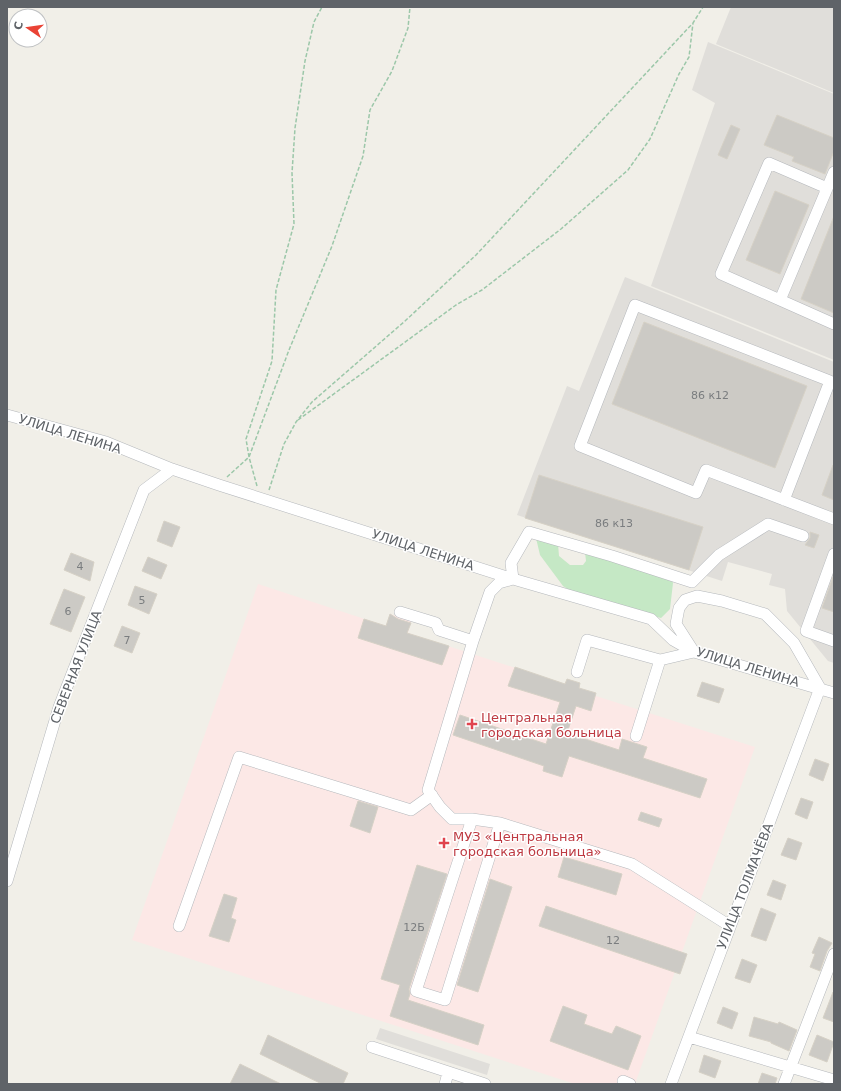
<svg xmlns="http://www.w3.org/2000/svg" width="841" height="1091" font-family="'DejaVu Sans',sans-serif">
<style>
.industrial{fill:#e0deda}
.medical{fill:#fce8e6}
.green{fill:#c5e8c5}
.building{fill:#cccac5;stroke:#d6d1c6}
.lines{fill:none;stroke-linecap:round;stroke-linejoin:round}
.minor-casing{stroke:#b5b8bc;stroke-width:12}
.path{stroke:#9cc7a9;stroke-width:1.5;stroke-dasharray:4 2;stroke-linecap:butt}
.minor{stroke:#fff;stroke-width:11}
.health-dot{fill:#e0444e;stroke:#fff;stroke-width:1.5}
.labels{text-anchor:middle;dominant-baseline:central;stroke-width:3;stroke-linejoin:round;paint-order:stroke}
.number-label{font-size:11px;fill:#7a7d7f}
.street-label{font-size:13px;fill:#5f6368;stroke:#fff}
.health-label{font-size:13px;fill:#be3a42;stroke:#fff;text-anchor:start}
</style>
<rect width="100%" height="100%" fill="#f1efe8"/>
<!-- industrial -->
<path class="industrial" d="M731 7H834V93L716 44Z
M708 42 834 94V360L651 286 715 103 692 90Z
M625 277 834 362V663L828 661 787 611 785 589 769 585 772 574 728 562 722 581 517 515 567 386 579 391Z
M380 1028 490 1064 487 1075 376 1039Z"/>
<!-- medical -->
<path class="medical" d="M258 584 386 626 390 614 411 621 408 633 565 684 567 679 580 683 579 688 596 693V696L755 747 635 1084H575L132 940Z"/>
<!-- green -->
<path class="green" d="M536 538 558 544 559 556 570 565H583L586 561 585 552 671 576 673 583 670 609 661 618 575 594 563 586 540 555Z"/>
<!-- building -->
<path class="building" d="M777 115 834 138V151L825 174 792 161 794 157 764 145Z
M731 125 740 129 727 159 718 155Z
M775 191 809 205 780 274 746 260Z
M834 216V313L801 299Z
M644 322 807 386 775 468 612 404Z
M833 465H834V500L822 495Z
M539 475 703 527 689 570 525 518Z
M164 521 180 527 172 547 157 541Z
M810 532 819 535 814 548 805 545 810 538Z
M71 553 94 562 90 581 64 570Z
M148 557 167 565 161 579 142 571Z
M833 577H834V612L822 608Z
M135 586 157 594 149 614 128 605Z
M64 589 85 597 71 632 50 624Z
M390 614 398 619 411 623 407 633 449 646 442 665 358 638 364 619 386 626Z
M122 626 140 633 132 653 114 646Z
M515 667 565 684 567 679 580 683 579 688 596 693 591 711 576 706 567 733 619 750 622 739 647 747 643 758 707 779 700 798 569 756 562 777 543 771 544 766 453 735 460 715 546 744 560 702 508 686Z
M702 682 724 689 719 703 697 696Z
M815 759 829 764 823 781 809 775Z
M801 798 813 802 807 819 795 814Z
M358 801 378 807 370 833 350 826Z
M641 812 662 819 659 827 638 820Z
M788 838 802 843 796 860 781 855Z
M564 857 622 874 616 895 558 877Z
M417 865 447 874 409 989 410 994 408 1000 484 1025 478 1045 390 1016 400 985 381 979Z
M490 879 512 887 478 992 457 985Z
M773 880 786 885 781 900 767 895Z
M224 894 237 898 231 918 236 920 229 942 209 936Z
M546 906 687 954 680 974 539 926Z
M761 908 776 914 766 941 751 936Z
M819 937 832 943 827 951 820 971 810 967 815 954 812 953Z
M742 959 757 965 750 983 735 978Z
M833 992 834 993V1022L823 1018Z
M563 1006 587 1015 584 1024 612 1034 616 1026 641 1036 628 1070 550 1041Z
M723 1007 738 1013 732 1029 717 1023Z
M754 1017 778 1024 779 1022 797 1030 789 1051 771 1043V1042L749 1036Z
M268 1035 348 1073 343 1084H322L260 1054Z
M817 1035 834 1042 827 1062 809 1055Z
M704 1055 721 1061 715 1078 699 1072Z
M240 1064 281 1084H230Z
M762 1073 777 1078 775 1084H758Z"/>
<g class="lines">
<defs>
<path id="minor" d="M834 172 780 300 834 324
M780 300 721 274 769 163 827 188
M7 415 106 442 172 469 219 485 513 579 651 619 673 640 694 652 834 693
M784 500 830 381 635 305 580 446 696 493 706 470 834 519
M834 554 806 631 834 641
M400 612 436 623 439 630 473 641 490 592 499 583 513 579 511 563 529 532 612 556 692 582 719 555 768 524 803 536
M577 672 587 640 660 660
M636 736 660 660 694 652 676 624 679 608 685 600 697 596 722 601 765 614 794 643 820 688
M472 819H452L440 807 428 790 473 641
M500 823 445 1000 416 991 472 819 500 823 632 864 730 926
M7 881 59 707 144 490 172 469
M179 926 239 757 411 810 432 795
M689 1037 834 1080
M372 1047 485 1084
M623 1081 630 1084
M445 1084 448 1073
M671 1084 820 688
M784 1084 834 954"/>
</defs>
<!-- minor casing -->
<use href="#minor" class="minor-casing"/>
<!-- path -->
<path class="path" d="M298 420 456 305 482 290 561 229 628 170 650 139 679 74 689 57 693 23
M227 477 249 457 289 350 332 246 363 156 370 110 392 71 408 28 410 7
M257 486 249 457 246 439 272 361 276 290 294 224 292 173 295 128 305 61 314 22 322 7
M269 490 284 444 296 422 312 402 405 321 476 255 693 23 703 7"/>
<!-- minor -->
<use href="#minor" class="minor"/>
</g>
<!-- markers -->
<g class="health-dot">
<path d="M470 718h4v4h4v4h-4v4h-4v-4h-4v-4h4z"/>
<path d="M442 837h4v4h4v4h-4v4h-4v-4h-4v-4h4z"/>
</g>
<g class="labels">
<!-- number labels -->
<g class="number-label">
<text x="710" y="395">86 к12</text>
<text x="614" y="523">86 к13</text>
<text x="80" y="566">4</text>
<text x="142" y="600">5</text>
<text x="68" y="611">6</text>
<text x="127" y="640">7</text>
<text x="414" y="927">12Б</text>
<text x="613" y="940">12</text>
</g>
<!-- street labels -->
<g class="street-label">
<text transform="translate(70 434) rotate(17)">УЛИЦА ЛЕНИНА</text>
<text transform="translate(423 550) rotate(18)">УЛИЦА ЛЕНИНА</text>
<text transform="translate(76 667) rotate(-69)">СЕВЕРНАЯ УЛИЦА</text>
<text transform="translate(748 667) rotate(17)">УЛИЦА ЛЕНИНА</text>
<text transform="translate(745 886) rotate(-69)">УЛИЦА ТОЛМАЧЁВА</text>
</g>
<!-- health labels -->
<g class="health-label">
<text x="481" y="717">Центральная<tspan x="481" dy="15">городская больница</tspan></text>
<text x="453" y="836">МУЗ «Центральная<tspan x="453" dy="15">городская больница»</tspan></text>
</g>
</g>
<!-- border -->
<rect width="841" height="1091" fill="none" stroke="#5f6368" stroke-width="16"/>
<!-- north arrow -->
<g transform="translate(28 28) rotate(283)"><circle r="19" fill="#ffffff" stroke="#bfc1c3"/>
<path d="M0-3L7 15L0 10L-7 15Z" fill="#ea4335"/>
<text y="-6" font-size="11" font-weight="bold" text-anchor="middle" fill="#5f6368">С</text>
</g>
</svg>
